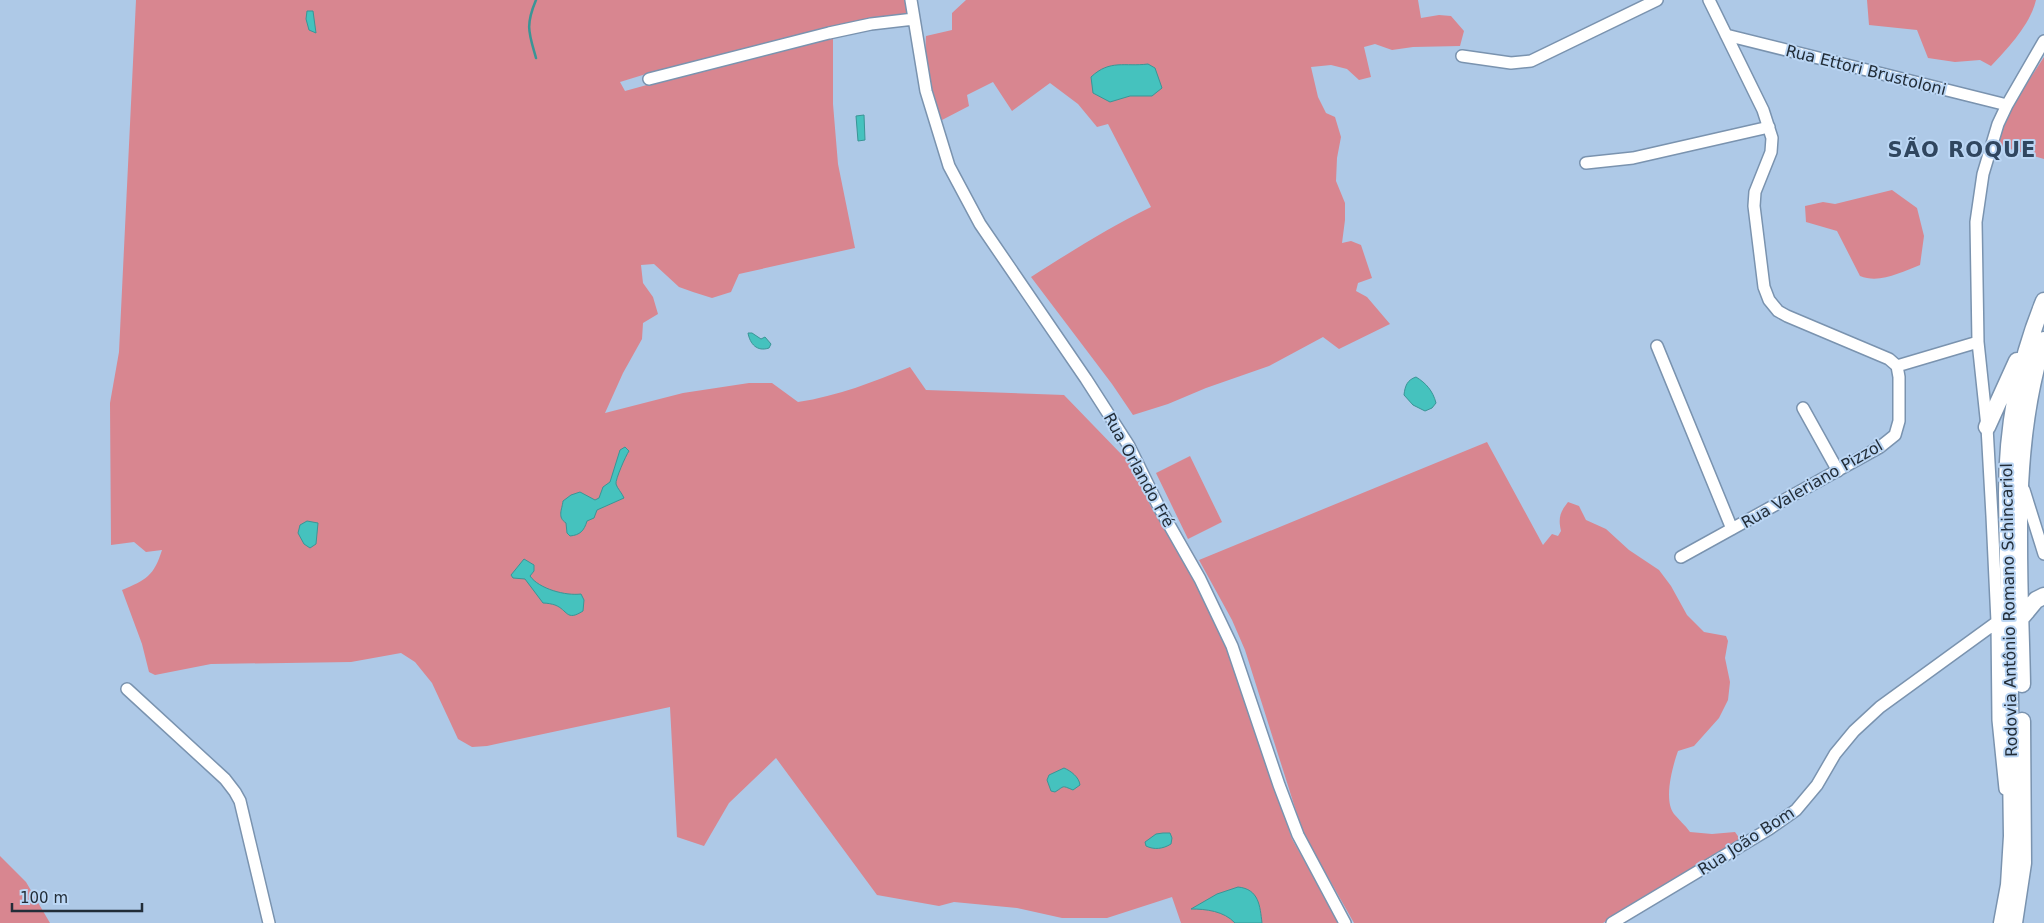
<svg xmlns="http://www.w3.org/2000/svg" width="2044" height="923" font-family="'DejaVu Sans',sans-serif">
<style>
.green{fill:#d88690}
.water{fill:#45c2be;stroke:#3a9596}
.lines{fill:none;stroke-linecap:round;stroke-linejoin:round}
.stream{stroke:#3a9596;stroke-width:2.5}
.minor-casing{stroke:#7a93af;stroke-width:14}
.highway-casing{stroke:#7a93af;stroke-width:19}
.minor{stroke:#fff;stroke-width:11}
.highway{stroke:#fff;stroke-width:16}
.labels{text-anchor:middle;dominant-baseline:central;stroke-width:4;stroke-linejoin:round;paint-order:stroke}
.street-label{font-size:16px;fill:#222d38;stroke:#bbd6f4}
.district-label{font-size:21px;font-weight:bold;letter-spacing:1px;fill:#30465f;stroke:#bbd6f4}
</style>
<rect width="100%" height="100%" fill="#aec9e7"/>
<!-- green -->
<path class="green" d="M136 0H907L909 14C820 25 734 52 646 74L620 82 625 91 763 53 833 37V104L838 164 855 248 739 274 731 292 712 298 693 292 679 287 654 264 641 265 643 283 653 297 658 314 643 323 642 339 623 373 605 413 683 393 749 383H772L798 402C838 396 873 382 910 367L926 390 1064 395 1123 456 1128 454 1144 487 1150 505 1193 578 1228 648 1292 839 1340 923H1181L1172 897 1107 918H1062L1017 908 954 902 939 906 877 895 776 758 729 803 704 846 677 837 670 707 487 746 472 747 458 739 432 683 415 662 401 653 351 662 211 664 155 675 149 672 142 644 122 590C146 580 154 576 162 550L146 552 134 542 111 545 110 403 119 352Z
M966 0H1418L1421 18 1439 15 1451 16 1464 31 1460 46 1413 47 1392 50 1375 44 1364 47 1371 77 1359 80 1347 69 1331 65 1311 67 1318 97 1326 113 1335 117 1341 137 1337 158 1336 181 1345 203V220L1342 243 1351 241 1361 245 1372 278 1358 283 1356 291 1367 297 1390 324 1339 349 1323 337 1269 366 1206 388 1168 404 1133 415 1112 384 1031 277C1072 251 1108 228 1151 207L1108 124 1097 127 1078 104 1050 83 1012 111 993 82 967 95 969 106 942 120C929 95 924 63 926 36L952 30V13Z
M1867 0H2036C2030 25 2008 48 1991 66L1980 60 1955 62 1928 58 1917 30 1869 25Z
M2044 57V159L1997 145 2012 106Z
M1892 190 1917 208 1924 236 1920 265C1901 272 1880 284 1860 276L1837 231 1806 222 1805 206 1823 202 1835 204Z
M1487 442 1543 545 1552 534 1558 536 1561 531C1558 518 1560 512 1568 502L1579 506 1586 520 1606 529 1629 550 1659 570 1671 586 1687 615 1704 632 1726 636 1728 641 1725 658 1730 682 1728 700 1719 718 1694 746 1678 751C1673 765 1663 800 1674 814 1679 820 1685 825 1690 832L1712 834 1735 832 1740 839 1603 923H1354L1303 833 1245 650 1232 620 1199 560Z
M1190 456 1222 522 1188 539 1156 473Z
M0 856 26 882 50 923H0Z"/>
<!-- water -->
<path class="water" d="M307 11H313L316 33 309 30 306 19Z
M1148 64 1155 68 1162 88 1152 96H1130L1110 102 1093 93 1091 77C1110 59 1125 67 1148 64Z
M864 115 865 140 858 141 856 116Z
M748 333H752L761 339 765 337 771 344 769 348C757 352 750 344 748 333Z
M1416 377C1426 383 1433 391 1436 403L1432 408 1425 411 1413 405 1404 395C1405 386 1407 380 1416 377Z
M625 447 629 451C626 455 615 480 616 484 617 488 622 493 624 498L597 510 594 518 587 521C584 531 580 535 570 536L567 533 566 523C557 517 562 510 563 501L571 495 580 492 595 500 599 498 603 487 610 482 620 450Z
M307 521 318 523 316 544 310 548 304 544 298 533 300 525Z
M524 559 534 565V571L530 576C539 589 566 596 581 594L584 600 583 611C566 622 568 610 555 605 552 604 547 603 543 603L525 579 513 578 511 575Z
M1064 768C1071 771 1079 777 1080 785L1073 790C1061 785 1065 786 1055 792L1051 791 1047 780 1049 775Z
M1163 833H1170L1172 838 1171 844C1163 849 1154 850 1146 846L1145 842 1156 834Z
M1238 887C1259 889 1260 906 1262 923H1235C1224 911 1206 909 1191 909L1217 894Z"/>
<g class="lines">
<!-- stream -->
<path class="stream" d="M536 0C525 26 529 33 536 58"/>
<defs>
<path id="minor" d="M911 0 926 91 949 166 980 224 1086 379 1129 446 1159 507 1200 579 1232 646 1279 785 1298 835 1345 923
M1726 35 2007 105
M1462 56 1511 63 1531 61 1657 0
M649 79 829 33 871 24 914 19
M1586 163 1633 158 1769 127
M1657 346 1732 529
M1897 366 1978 342
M1803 408 1838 471
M2024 490 2044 554
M1681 557 1880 447 1895 435 1899 421V377L1897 366 1889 359 1787 316 1778 311 1769 300 1764 287 1754 206 1755 192 1771 152 1772 138 1763 110 1709 0
M127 689 225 779 235 792 240 801 269 923
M2005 789 1998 720 1997 622 1992 516 1987 427 1978 342 1976 222 1983 174 1998 124 2007 105 2044 41
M1612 923 1769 829 1796 810 1817 785 1835 754 1854 731 1880 707 1997 622"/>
<path id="highway" d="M1987 427 2017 361
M2021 618 2036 600 2044 596
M2022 684C2020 573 2009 447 2044 340
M2002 923 2009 885 2012 836 2007 493C2007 427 2019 362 2044 301
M2014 923 2023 863 2022 721"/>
</defs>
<!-- minor casing -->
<use href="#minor" class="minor-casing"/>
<!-- highway casing -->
<use href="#highway" class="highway-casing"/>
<!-- minor -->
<use href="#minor" class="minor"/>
<!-- highway -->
<use href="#highway" class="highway"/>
</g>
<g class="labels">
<!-- street labels -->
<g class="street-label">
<text transform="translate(1866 70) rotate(14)">Rua Ettori Brustoloni</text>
<text transform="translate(1139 470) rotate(61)">Rua Orlando Fré</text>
<text transform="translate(1812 484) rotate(-30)">Rua Valeriano Pizzol</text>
<text transform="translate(2009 610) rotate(-91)">Rodovia Antônio Romano Schincariol</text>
<text transform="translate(1746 841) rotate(-33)">Rua João Bom</text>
</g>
<!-- district labels -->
<g class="district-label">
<text x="1962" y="150">SÃO ROQUE</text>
</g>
</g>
<!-- scale -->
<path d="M12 903v8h130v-8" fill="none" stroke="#222d38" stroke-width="2.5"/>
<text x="20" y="903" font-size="15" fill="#222d38" stroke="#bbd6f4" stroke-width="4" paint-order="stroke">100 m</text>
</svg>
